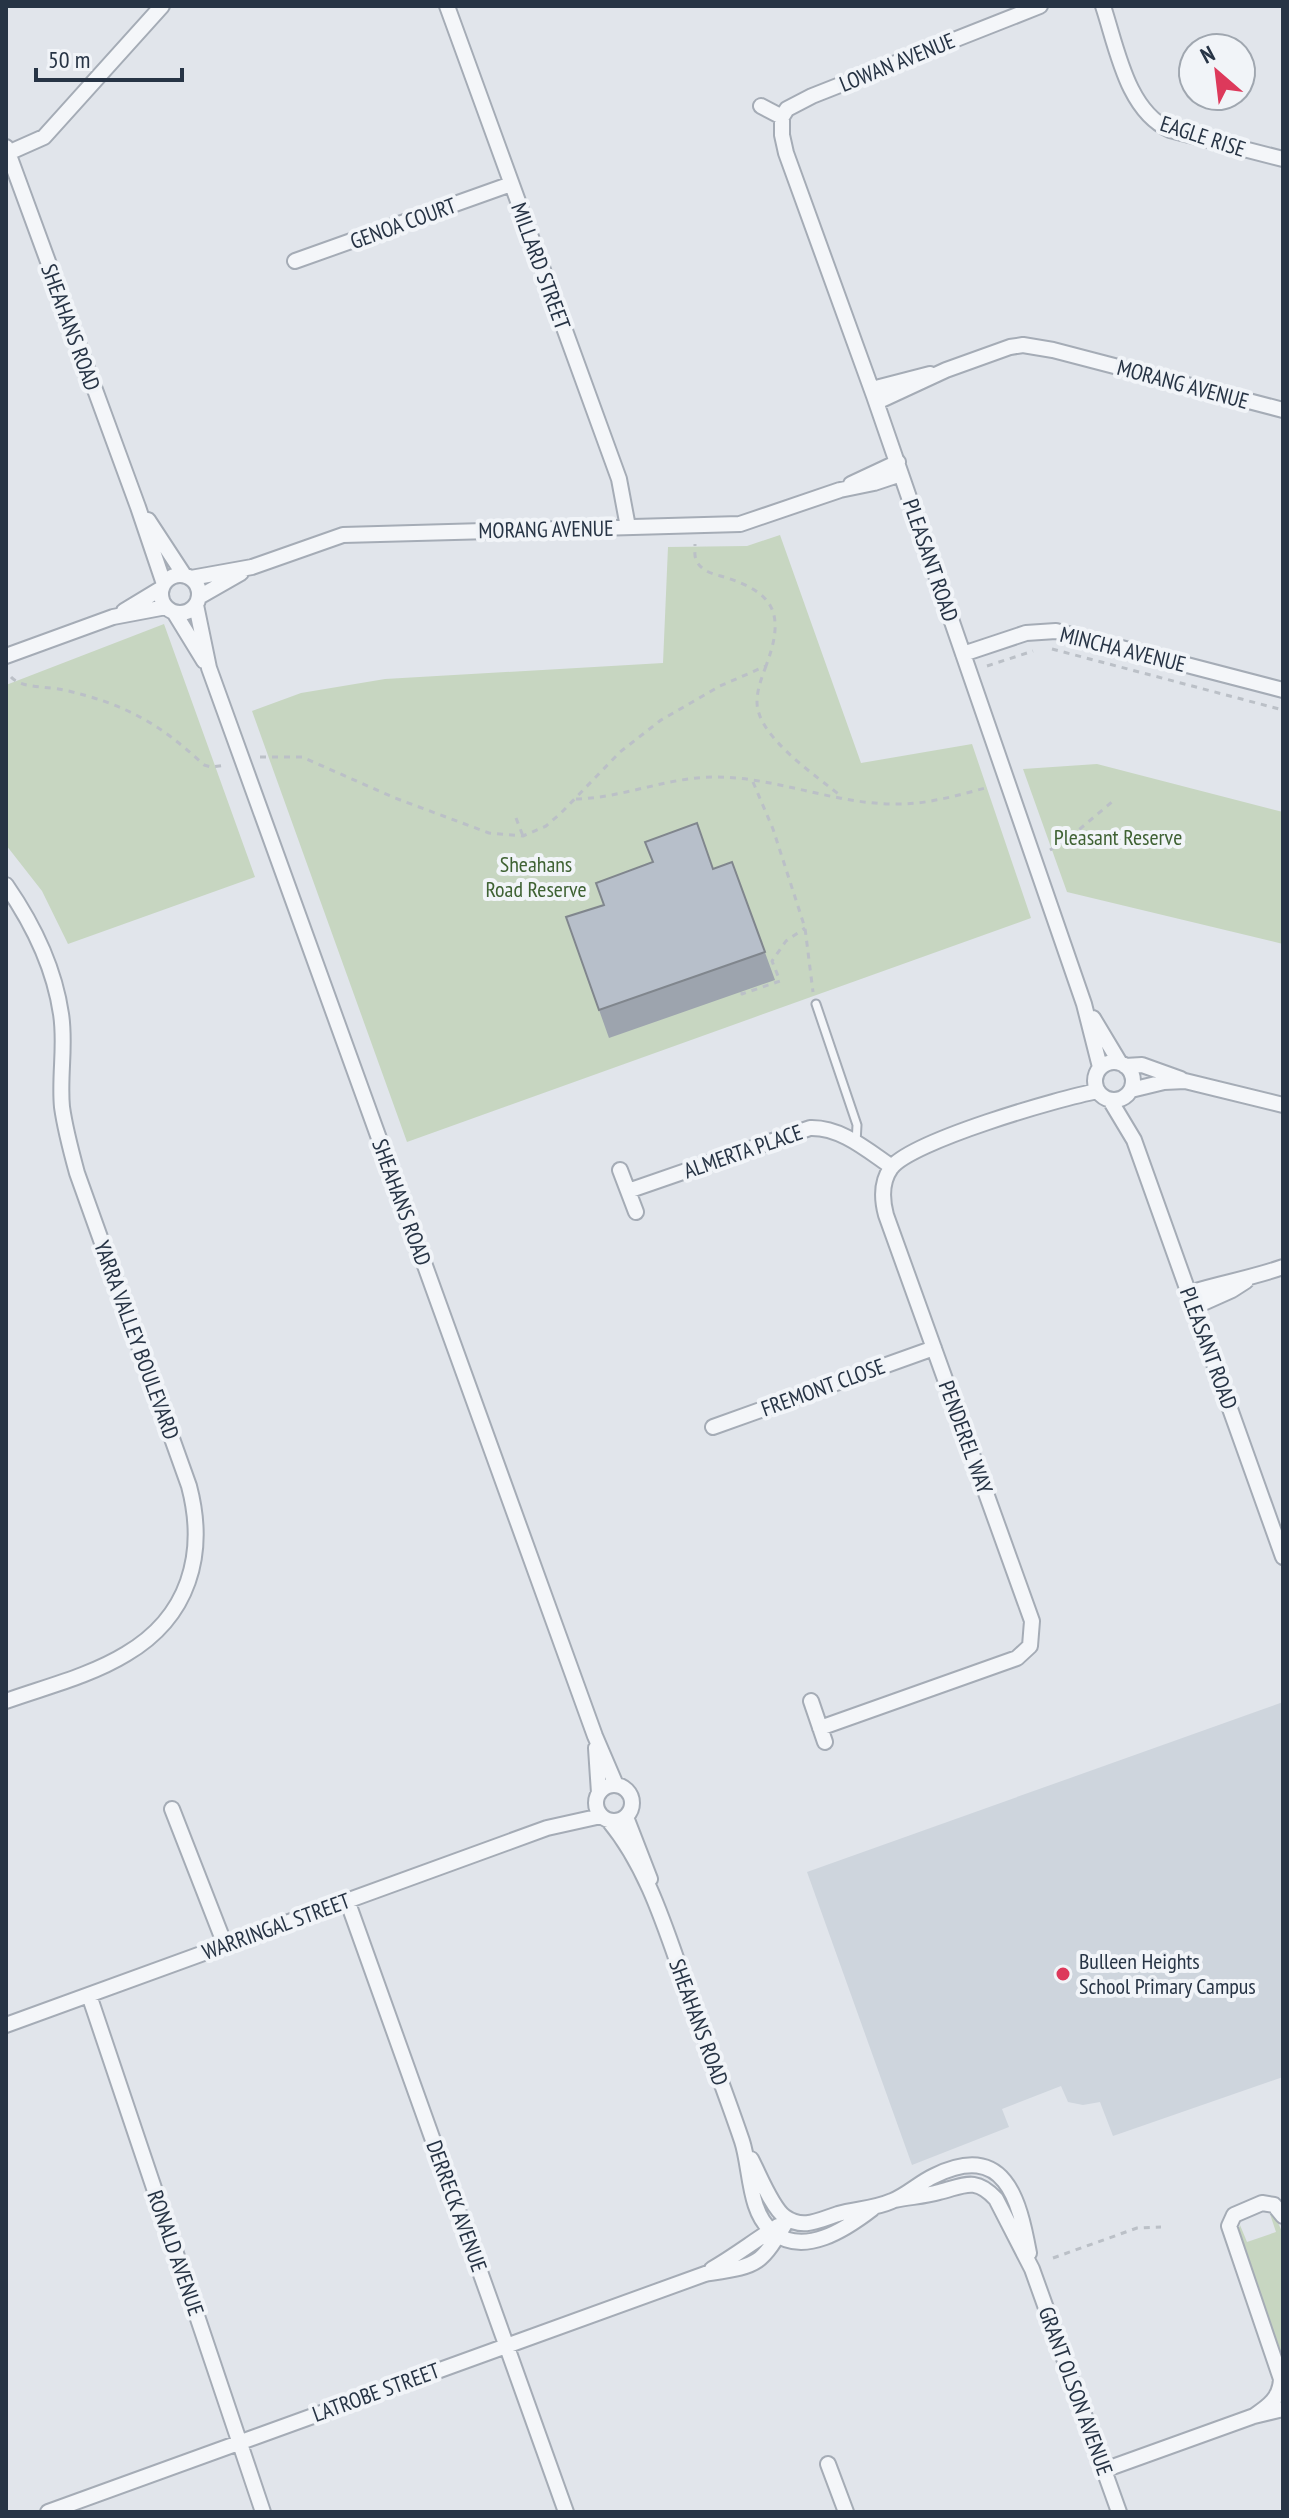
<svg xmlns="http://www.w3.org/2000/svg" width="1289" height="2518" font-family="'PT Sans Narrow',sans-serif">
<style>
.built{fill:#ced5dd}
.green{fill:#c7d6c1}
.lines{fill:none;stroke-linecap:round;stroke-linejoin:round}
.service-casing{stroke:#a5acb6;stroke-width:11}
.minor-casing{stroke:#a5acb6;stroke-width:18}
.path{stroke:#bbc0c7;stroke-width:3;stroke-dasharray:6 6;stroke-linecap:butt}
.service{stroke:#f4f6f9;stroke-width:7}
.minor{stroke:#f4f6f9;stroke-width:14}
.wall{fill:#9da4ae}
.building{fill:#b7bfca;stroke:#80868d;stroke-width:2}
.poi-dot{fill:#dd395b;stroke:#f1f4f8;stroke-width:3}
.labels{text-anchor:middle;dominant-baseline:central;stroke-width:8;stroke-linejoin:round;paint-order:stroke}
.street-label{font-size:22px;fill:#273445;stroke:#f1f4f8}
.park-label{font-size:22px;fill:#3f6233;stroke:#f1f4f8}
.poi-label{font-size:22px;fill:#273445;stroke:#f1f4f8;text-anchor:start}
</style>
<rect width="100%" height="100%" fill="#e1e5eb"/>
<!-- built -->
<path class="built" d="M1283 1702V2077L1113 2136 1100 2102 1083 2105 1068 2102 1061 2086 1002 2109 1009 2127 912 2165 807 1872Z"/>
<!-- green -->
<path class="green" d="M780 535 861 763 972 744 1031 918 407 1142 252 711 301 693 385 679 663 663 668 547 747 546Z
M164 624 255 877 68 944 42 891 6 845V685Z
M1097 764 1283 812V944L1067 892 1023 769Z
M1270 2214 1276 2218 1283 2234V2361L1237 2234 1240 2225 1247 2242 1276 2232Z"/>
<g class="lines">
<defs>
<path id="service" d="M816 1004 857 1125 856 1143"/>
<path id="minor" d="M447 6 619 479 628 527
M1103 6C1117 48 1127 111 1170 130L1283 159
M761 106 782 117
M782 117V135L786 153 874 396 1084 1004 1100 1067
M782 117 787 109 812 96 1040 6
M6 147 138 507 164 584
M8 153 44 137 162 6
M295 261 511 184
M872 389 930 374
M877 402 946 370 1010 347 1023 345 1053 350 1283 410
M851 484 898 462
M148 520 184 575
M161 594a19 19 0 1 1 38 0a19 19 0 1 1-38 0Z
M191 578 252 567 343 535 740 524 840 490 874 483 901 474
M199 597 241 573
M196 605 209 668 595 1736 616 1785
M124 611 162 588
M174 612 204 661
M963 654 1026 633 1056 631 1283 690
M6 656 113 617 166 607
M6 885C33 924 54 966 61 1014 66 1045 59 1076 62 1107 65 1129 71 1151 77 1173L189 1486C207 1554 189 1617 126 1654 90 1676 45 1687 6 1701
M1093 1018 1120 1063
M1095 1081a19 19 0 1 1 38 0a19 19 0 1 1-38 0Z
M1125 1066 1142 1065 1181 1079
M1131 1090 1164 1082 1185 1081 1283 1105
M1110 1100 1134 1140 1283 1557
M620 1170 636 1212
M628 1191 810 1128C841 1127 867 1150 892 1167
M1189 1293C1221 1283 1252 1278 1283 1267
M1194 1307 1232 1290 1246 1281
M713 1427 934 1348
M811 1701 825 1742
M820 1728 1017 1658 1030 1646 1032 1621 886 1215C882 1200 881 1182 891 1168 911 1141 1060 1098 1098 1091
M596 1748 599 1793
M596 1803a18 18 0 1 1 36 0a18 18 0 1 1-36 0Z
M172 1809 225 1945
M626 1817 650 1879
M609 1821C649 1869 667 1934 688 1992 706 2042 725 2091 742 2141 751 2168 748 2213 773 2232 804 2257 846 2229 872 2209
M347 1900 566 2512
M89 1995 263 2512
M6 2025 547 1828 601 1816
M751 2159C759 2174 772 2208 785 2217 803 2230 819 2220 838 2214 856 2209 874 2209 892 2201 907 2195 919 2183 934 2176 1005 2141 1019 2199 1029 2253
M895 2200C909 2197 925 2196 939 2192 964 2186 975 2176 996 2199L1032 2269 1119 2512
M712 2269C735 2256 755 2240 778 2226
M1254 2416C1269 2406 1280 2398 1281 2379L1229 2226 1234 2215 1262 2203 1274 2205 1283 2216
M828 2464 846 2512
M1104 2470 1254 2416 1283 2409
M48 2512 705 2274C760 2265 759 2267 788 2219"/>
</defs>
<!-- service casing -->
<use href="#service" class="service-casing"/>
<!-- minor casing -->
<use href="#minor" class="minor-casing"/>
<!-- path -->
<path class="path" d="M1052 649 1283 710
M766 666C762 677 757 689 757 702 757 737 817 776 842 797
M987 666 1033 651
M11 677C22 689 48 686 64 690 125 704 159 723 204 765L211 767 226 765
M260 757H302L395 798 489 833 523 836 546 826 561 813 620 752 661 720 720 686 766 666C785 615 776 593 724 577 714 574 703 572 697 562 694 557 695 550 695 544
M753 782 773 829 805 928 813 992
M576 799C623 798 667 777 715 777 777 777 836 805 898 804 929 804 959 795 989 787
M516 818 523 836
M1050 850 1068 839 1113 801
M742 992V994L780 981 772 961 786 941 805 928
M1053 2258 1137 2228 1161 2227"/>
<!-- service -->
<use href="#service" class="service"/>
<!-- minor -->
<use href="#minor" class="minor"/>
</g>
<!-- wall -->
<path class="wall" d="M652 862 714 869 732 862 775 980 609 1038 566 917 604 905Z"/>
<!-- building -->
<path class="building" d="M697 823 713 869 732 862 765 952 599 1010 566 917 604 905 596 883 653 862 645 842Z"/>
<!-- markers -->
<circle class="poi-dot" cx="1063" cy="1974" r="8"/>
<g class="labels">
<!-- street labels -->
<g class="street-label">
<text transform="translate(897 62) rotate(-22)">LOWAN AVENUE</text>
<text transform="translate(1203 136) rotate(18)">EAGLE RISE</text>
<text transform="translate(403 223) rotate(-20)">GENOA COURT</text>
<text transform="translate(541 266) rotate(70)">MILLARD STREET</text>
<text transform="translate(71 327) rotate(70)">SHEAHANS ROAD</text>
<text transform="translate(1183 384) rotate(15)">MORANG AVENUE</text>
<text transform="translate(546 529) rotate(-1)">MORANG AVENUE</text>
<text transform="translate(931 560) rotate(71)">PLEASANT ROAD</text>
<text transform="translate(1123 649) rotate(14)">MINCHA AVENUE</text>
<text transform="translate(743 1151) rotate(-19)">ALMERTA PLACE</text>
<text transform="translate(402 1202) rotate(70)">SHEAHANS ROAD</text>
<text transform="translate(137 1340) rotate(70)">YARRA VALLEY BOULEVARD</text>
<text transform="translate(1209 1348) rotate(70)">PLEASANT ROAD</text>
<text transform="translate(823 1387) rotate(-20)">FREMONT CLOSE</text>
<text transform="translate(966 1437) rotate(70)">PENDEREL WAY</text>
<text transform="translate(276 1926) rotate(-20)">WARRINGAL STREET</text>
<text transform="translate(699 2022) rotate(70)">SHEAHANS ROAD</text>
<text transform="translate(457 2206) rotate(70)">DERRECK AVENUE</text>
<text transform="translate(176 2253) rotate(71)">RONALD AVENUE</text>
<text transform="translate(1076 2391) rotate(70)">GRANT OLSON AVENUE</text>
<text transform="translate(376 2392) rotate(-20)">LATROBE STREET</text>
</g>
<!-- park labels -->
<g class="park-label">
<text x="1118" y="837">Pleasant Reserve</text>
<text x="536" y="864">Sheahans<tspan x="536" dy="25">Road Reserve</tspan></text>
</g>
<!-- poi labels -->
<g class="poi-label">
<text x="1079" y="1961">Bulleen Heights<tspan x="1079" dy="25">School Primary Campus</tspan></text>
</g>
</g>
<!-- border -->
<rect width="1289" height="2518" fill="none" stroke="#273445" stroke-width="16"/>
<!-- north arrow -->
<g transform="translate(1217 72) rotate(332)"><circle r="38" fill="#f1f4f8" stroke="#a0a7b0" stroke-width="2"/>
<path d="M0-6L14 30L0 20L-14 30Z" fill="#dd395b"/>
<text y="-12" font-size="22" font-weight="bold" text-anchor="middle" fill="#273445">N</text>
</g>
<!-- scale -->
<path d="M36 68v12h146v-12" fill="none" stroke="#273445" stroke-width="4"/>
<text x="48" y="68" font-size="24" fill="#273445" stroke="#f1f4f8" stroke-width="6" paint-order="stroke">50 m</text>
</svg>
